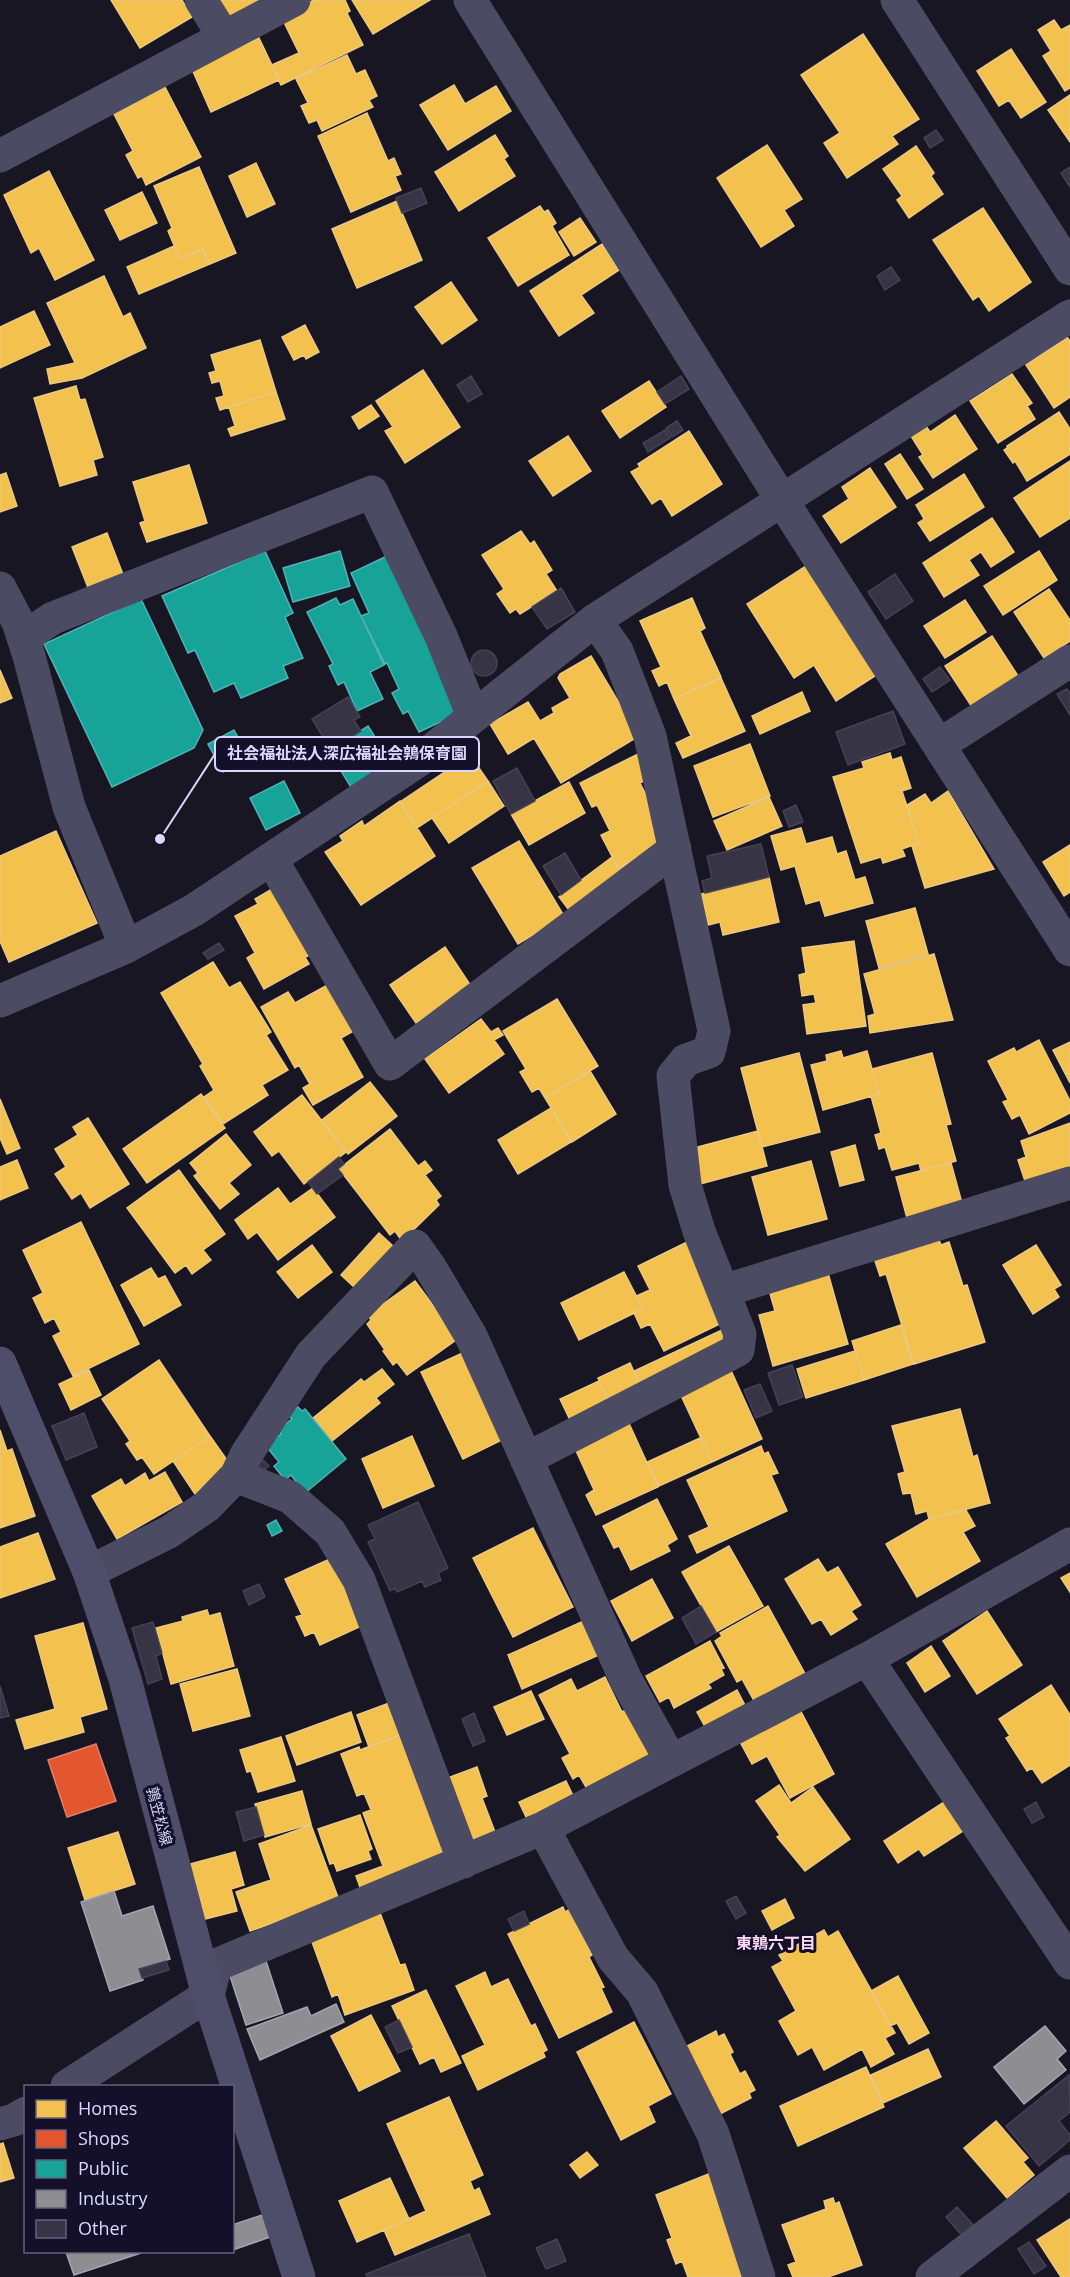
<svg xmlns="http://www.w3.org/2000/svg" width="1070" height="2277" font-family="'Open Sans','Noto Sans JP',sans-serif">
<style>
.homes{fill:#f2c14e;stroke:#ebc883;stroke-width:1.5}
.shops{fill:#e4572e;stroke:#e17e6d;stroke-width:1.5}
.public{fill:#17a398;stroke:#52b3b7;stroke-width:1.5}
.industry{fill:#8d8d92;stroke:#a4a4b3;stroke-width:1.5}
.building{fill:#363445;stroke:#454157;stroke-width:1.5}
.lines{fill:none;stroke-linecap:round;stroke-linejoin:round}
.street{stroke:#4b4b64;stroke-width:33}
.secondary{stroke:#4f4e6a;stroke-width:33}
.labels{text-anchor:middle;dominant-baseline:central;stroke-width:6;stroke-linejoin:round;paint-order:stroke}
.street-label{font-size:15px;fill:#dbd8ff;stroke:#141029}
.neighbourhood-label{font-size:16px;font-weight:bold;fill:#ffdaf3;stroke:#141029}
.leader{fill:none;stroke:#dbd8ff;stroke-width:2}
.callout-dot{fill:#dbd8ff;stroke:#141029;stroke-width:2}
.callout{fill:#141029;stroke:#dbd8ff;stroke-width:2}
.callout-label{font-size:16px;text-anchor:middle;font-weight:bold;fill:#dbd8ff}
</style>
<rect width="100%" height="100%" fill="#181623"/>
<!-- homes -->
<path class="homes" d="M111 0H182L192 17 140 48Z
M215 0H271L227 24Z
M314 0H345L350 11 347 13 363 45 281 85 272 65 299 53 281 16Z
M352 0H430L373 34Z
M1054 20 1061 30 1070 25V88L1065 91 1043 56 1051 51 1038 30Z
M863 34 919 119 892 136 898 144 847 178 824 143 840 133 801 75Z
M259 38 279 80 211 112 192 69Z
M1011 49 1046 102 1021 118 1009 100 999 106 977 71Z
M347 55 356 74 365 70 377 96 369 100 373 107 322 131 317 120 309 123 301 106 308 103 296 79Z
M454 85 465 104 496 86 511 111 448 150 420 105Z
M165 87 201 157 146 185 142 176 138 178 126 155 133 151 114 114Z
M1070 95V142L1048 110Z
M367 113 388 161 394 158 401 174 395 176 401 190 351 212 318 136Z
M495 135 508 156 504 159 515 176 459 211 435 172Z
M767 145 802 199 784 210 794 226 761 247 717 178Z
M916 146 934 173 931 176 943 194 909 218 897 200 902 196 883 169Z
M256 163 275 204 247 217 229 176Z
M199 167 236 253 210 264 203 248 180 259 168 231 172 228 154 186Z
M49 171 94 260 55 280 39 248 31 253 4 195Z
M142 192 157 223 120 240 105 210Z
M397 201 422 260 357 288 332 229Z
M540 206 544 212 548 210 556 223 552 226 569 255 518 286 488 238Z
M983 208 1031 282 989 311 979 296 973 300 933 240Z
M580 218 596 242 574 256 559 232Z
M602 244 619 270 581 295 594 313 559 336 530 291Z
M174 246 180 259 202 249 210 264 139 294 127 267Z
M104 276 123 317 130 313 146 348 82 378 50 384 47 369 75 363 47 303Z
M451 282 477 320 442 344 415 307Z
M34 311 50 345 0 368V327Z
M305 325 319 352 306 359 304 355 294 360 282 337Z
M1067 337 1070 341V397L1054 408 1026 365Z
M260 340 276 392 220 410 216 398 224 396 220 381 212 383 209 373 216 371 211 355Z
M423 370 460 427 405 463 385 431 393 427 376 401Z
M1012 374 1032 403 1027 406 1035 419 998 443 970 401Z
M649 381 666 407 620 438 602 411Z
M76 386 80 400 85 399 103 457 93 460 97 475 60 486 34 398Z
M276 392 285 419 231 436 228 429 235 426 229 407Z
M371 405 379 416 359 429 352 417Z
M1059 412 1070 429V454L1027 481 1015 461 1013 463 1004 450 1007 448V446Z
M955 415 977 449 933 478 919 457 923 455 911 436 926 426 930 432Z
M689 431 722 484 672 516 661 498 652 504 631 472 640 467 638 464Z
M568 436 591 471 553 496 529 461Z
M900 454 923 489 907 499 885 464Z
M1070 461V518L1040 537 1014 498Z
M189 465 207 523 147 542 140 523 145 521 133 482Z
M870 468 896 507 841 543 823 516 849 499 842 487Z
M6 473 17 506 0 512V475Z
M964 474 984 507 930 541 918 523 924 519 916 505Z
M992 518 1014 552 991 567 981 552 969 560 979 575 944 597 923 563Z
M521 531 530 544 534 541 552 570 546 574 557 591 520 614 516 609 510 613 497 594 504 589 482 555Z
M107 533 124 577 89 590 72 547Z
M1039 551 1057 580 1003 615 984 586Z
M809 564 878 674 836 701 814 665 794 678 747 604Z
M1049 589 1070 620V641L1044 658 1014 612Z
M692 598 705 628 700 631 721 677 674 699 667 682 659 686 652 671 661 667 640 621Z
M965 600 986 632 945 658 924 626Z
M992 636 1018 676 972 707 945 666Z
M591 656 639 736 561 783 534 738 508 754 490 724 528 702 540 721 554 713 552 708 570 698 558 678 560 674Z
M0 670 12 698 0 703Z
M721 678 745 731 683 758 676 743 691 736 674 699Z
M802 692 810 711 760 734 752 716Z
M750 744 770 796 713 817 694 766Z
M890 753 892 760 901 757 911 788 902 791 919 843 902 849 905 856 883 863 881 857 861 863 833 777 864 768 862 762Z
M638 754 650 778 640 783 655 812 667 843 618 868 601 835 610 831 597 805 592 807 580 783Z
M470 755 488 781 417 828 400 802Z
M488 781 504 806 449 843 432 818Z
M569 782 585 813 529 845 511 814Z
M948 791 994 869 925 888 912 846 919 843 907 805 925 794 931 803Z
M769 797 782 826 727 850 714 821Z
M400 801 435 856 361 905 325 852 343 841 340 836 362 821 364 826Z
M801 828 806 844 832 837 837 854 846 851 855 880 865 877 873 903 825 916 820 900 806 904 795 866 781 870 771 836Z
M56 831 97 923 9 962 0 941V856Z
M519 841 564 916 518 944 472 868Z
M1070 845V892L1064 896 1043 862Z
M650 852 575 918 559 897 612 857 618 868Z
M769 877 779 922 723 935 720 922 708 925 701 894Z
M277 886 315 953 305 957 309 964 264 989 247 958 255 953 235 916 258 904 255 899Z
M915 908 928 954 879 968 866 921Z
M854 941 866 1026 807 1034 803 1005 816 1003 814 994 802 996 799 975 806 973 802 948Z
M445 947 471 986 416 1023 390 985Z
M934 954 953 1020 870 1033 868 1016 875 1014 864 974Z
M213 962 229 988 240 982 271 1032 266 1035 288 1070 262 1085 268 1095 223 1124 204 1097 214 1090 200 1066 203 1064 161 993Z
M331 983 357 1029 341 1038 363 1077 313 1105 303 1088 310 1084 299 1065 295 1068 261 1007 288 992 295 1003Z
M557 999 598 1066 545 1098 539 1088 532 1092 520 1072 526 1069 503 1031Z
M481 1019 491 1032 498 1028 503 1035 494 1040 504 1054 449 1093 425 1059Z
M1039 1040 1070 1101V1113L1029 1134 1020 1115 1012 1119 1003 1102 1008 1100 988 1061 1014 1048 1016 1052Z
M1070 1042V1083L1053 1050Z
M841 1051 843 1058 867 1051 879 1094 823 1110 811 1065 827 1061 826 1055Z
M799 1053 820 1132 762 1147 741 1068Z
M932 1053 951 1124 946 1125 956 1161 921 1171 919 1163 892 1170 885 1147 879 1149 875 1135 881 1133 871 1096 879 1094 872 1069Z
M590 1071 616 1114 572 1142 545 1098Z
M370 1082 397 1116 348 1154 322 1120Z
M201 1094 225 1128 147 1183 123 1149Z
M302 1095 346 1152 304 1184 279 1151 272 1156 254 1132Z
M0 1099 20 1148 7 1154 0 1138Z
M551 1108 571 1142 518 1174 498 1140Z
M88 1118 129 1184 90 1208 81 1193 72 1199 55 1174 66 1167 55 1149 78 1135 73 1127Z
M1070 1123V1169L1026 1184 1018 1160 1026 1157 1021 1141Z
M390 1129 418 1166 425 1161 432 1170 425 1175 441 1196 436 1200 439 1205 402 1241 395 1231 390 1235 339 1169Z
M758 1131 767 1166 700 1184 690 1149Z
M226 1134 251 1165 229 1183 239 1194 220 1209 194 1176 198 1173 190 1163Z
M855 1145 864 1180 840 1186 831 1152Z
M17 1160 28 1188 0 1200V1167Z
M811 1161 827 1219 768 1235 752 1177Z
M951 1163 962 1203 907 1218 896 1177Z
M179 1170 225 1234 203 1250 211 1260 192 1274 186 1265 175 1273 127 1208Z
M278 1188 290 1204 313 1188 335 1217 278 1260 257 1232 248 1239 235 1220Z
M81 1222 139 1344 73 1376 53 1336 61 1332 54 1318 45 1323 33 1298 43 1293 23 1250Z
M379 1233 393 1246 355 1288 341 1275Z
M939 1240 941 1245 949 1242 963 1286 967 1285 985 1342 914 1364 886 1274 880 1276 875 1261Z
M689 1241 724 1322 664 1351 650 1324 641 1328 634 1313 643 1309 636 1296 650 1290 638 1266Z
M312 1245 332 1272 298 1298 277 1272Z
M1036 1245 1061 1285 1054 1289 1059 1297 1033 1314 1003 1265Z
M151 1268 158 1279 165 1276 181 1305 144 1326 121 1285Z
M624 1272 643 1309 579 1340 561 1303Z
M828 1273 848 1344 773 1366 759 1315 775 1311 769 1290Z
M415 1281 435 1308 440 1304 463 1335 407 1375 397 1362 393 1365 383 1351 385 1350 367 1324 371 1320 368 1315Z
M901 1325 913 1364 864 1380 852 1341Z
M724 1329 729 1341 642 1389 634 1371Z
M471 1349 506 1438 463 1459 421 1372Z
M855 1351 864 1380 806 1398 797 1369Z
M159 1360 210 1436 154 1474 142 1457 137 1460 126 1444 130 1441 102 1399Z
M630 1363 643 1392 612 1408 598 1378Z
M729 1366 762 1439 712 1462 679 1391Z
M382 1369 394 1384 376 1398 380 1403 332 1441 313 1418 361 1379 364 1382Z
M89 1370 101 1395 71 1410 59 1384Z
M599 1381 611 1405 572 1424 560 1399Z
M960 1409 973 1457 977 1455 990 1503 929 1519 927 1511 916 1514 911 1493 903 1494 898 1474 905 1472 892 1426Z
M627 1419 658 1487 596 1515 586 1495 594 1490 573 1444Z
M0 1430 7 1451 12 1449 35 1516 0 1528Z
M210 1436 229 1463 197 1497 173 1461Z
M412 1436 434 1486 383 1508 362 1459Z
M700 1438 712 1462 659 1486 647 1462Z
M761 1446 764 1454 768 1452 778 1473 771 1475 787 1511 697 1553 689 1536 709 1527 687 1480Z
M165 1472 182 1502 117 1539 92 1496 121 1479 125 1486 145 1473 149 1481Z
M657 1499 677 1539 667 1545 670 1551 631 1570 619 1546 614 1548 603 1526Z
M966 1510 975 1526 963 1532 980 1561 917 1597 886 1544 929 1519Z
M533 1528 573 1607 513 1637 473 1558Z
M38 1533 55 1579 0 1598V1547Z
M729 1546 763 1606 716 1632 682 1572Z
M332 1558 368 1623 320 1645 314 1632 305 1636 296 1617 302 1615 285 1579Z
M818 1559 827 1573 838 1567 861 1605 851 1611 857 1619 831 1635 821 1619 812 1624 785 1579Z
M1070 1573V1592L1061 1578Z
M652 1579 673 1618 632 1641 611 1601Z
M768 1606 809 1681 758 1708 742 1679 737 1682 715 1641 722 1636 720 1633Z
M207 1610 209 1616 220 1613 234 1666 171 1684 156 1628 183 1621 182 1617Z
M987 1611 1022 1665 977 1694 943 1641Z
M588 1619 603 1653 522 1689 508 1655Z
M83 1623 107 1709 80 1717 84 1732 25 1749 16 1720 55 1709 35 1636Z
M710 1641 724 1668 721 1669 724 1675 708 1684 711 1688 674 1708 669 1697 660 1702 646 1676Z
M931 1646 950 1676 925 1692 907 1663Z
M237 1669 250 1716 193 1731 180 1684Z
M605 1677 622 1712 631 1707 655 1763 586 1787 579 1775 573 1779 562 1758 570 1754 539 1695 571 1679 577 1691Z
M1051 1685 1070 1715V1765L1042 1783 1032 1768 1027 1771 1006 1738 1010 1736 999 1719Z
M737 1690 749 1713 709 1734 697 1712Z
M531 1691 544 1719 507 1735 494 1707Z
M400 1699 412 1731 369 1747 357 1715Z
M798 1706 834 1774 790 1798 767 1756 752 1764 738 1738Z
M351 1712 361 1742 297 1765 286 1736Z
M405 1733 451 1856 361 1890 356 1876 383 1866 363 1813 371 1810 364 1793 357 1796 341 1754 359 1747 360 1750Z
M281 1737 295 1781 258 1792 251 1771 247 1772 240 1750Z
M477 1767 487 1796 482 1798 495 1832 469 1841 445 1779Z
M566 1781 575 1800 528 1821 519 1802Z
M779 1785 791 1803 813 1787 850 1839 805 1871 777 1837 780 1835 756 1801Z
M302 1791 311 1824 265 1837 255 1804Z
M944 1802 963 1831 924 1856 919 1849 898 1863 884 1841Z
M360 1815 372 1849 368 1851 371 1859 337 1871 334 1863 330 1864 318 1829Z
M311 1825 339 1900 250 1931 236 1892 271 1880 259 1844Z
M118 1832 135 1884 85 1900 68 1848Z
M235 1852 244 1885 231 1889 237 1911 205 1919 190 1864Z
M785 1899 794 1918 772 1930 762 1911Z
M377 1905 400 1965 405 1964 414 1990 345 2015 338 1994 332 1997 308 1931Z
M563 1907 565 1912 570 1909 592 1955 589 1957 604 1987 601 1988 612 2012 559 2038 508 1934Z
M824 1930 828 1937 838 1931 895 2033 885 2038 894 2054 871 2067 862 2049 824 2070 812 2047 798 2055 779 2021 796 2011 772 1967 783 1961 779 1955Z
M485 1972 491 1987 508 1979 531 2026 535 2024 547 2050 543 2052 545 2057 478 2090 462 2056 485 2045 456 1986Z
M898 1976 929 2033 909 2044 897 2023 890 2026 871 1991Z
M426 1990 461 2063 441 2072 434 2057 420 2064 392 2006Z
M371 2015 400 2071 359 2091 331 2036Z
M634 2022 671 2094 648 2106 655 2122 621 2140 577 2052Z
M716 2031 718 2037 724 2034 733 2052 730 2054 740 2074 745 2071 755 2090 749 2093 751 2098 720 2114 685 2047Z
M928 2049 941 2077 883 2103 871 2075Z
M866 2067 884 2107 798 2146 780 2106Z
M449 2097 483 2175 470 2181 474 2191 479 2188 490 2214 395 2255 384 2230 426 2211 387 2124Z
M996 2121 1028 2158 1023 2162 1034 2175 1007 2198 964 2148Z
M3 2143 14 2178 0 2182V2144Z
M587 2152 598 2165 580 2178 570 2165Z
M711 2173 752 2277H688L682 2261 676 2264 667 2240 672 2238 656 2195Z
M390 2178 409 2219 357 2242 339 2201Z
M833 2198 835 2204 839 2202 862 2265 828 2277H793L788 2265 796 2262 782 2225 826 2209 824 2201Z
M1070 2219V2277H1061L1037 2240Z"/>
<!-- shops -->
<path class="shops" d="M96 1744 116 1801 67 1817 48 1760Z"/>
<!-- public -->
<path class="public" d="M265 551 293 613 285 617 303 658 283 666 288 678 241 698 234 683 214 692 195 650 188 653 162 596Z
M340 551 350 586 293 602 283 568Z
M389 555 464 711 419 732 408 711 403 714 392 693 399 689 387 663 385 664 361 616 369 613 351 573Z
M336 598 340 605 353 599 384 665 370 672 383 699 357 711 344 682 338 685 329 666 333 664 307 612Z
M141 599 203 730 194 748 112 787 44 644Z
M368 726 392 764 352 789 329 751Z
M234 730 249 758 223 772 208 744Z
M284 781 300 813 266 830 250 798Z
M298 1407 302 1411 305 1409 346 1459 305 1493 291 1475 285 1480 274 1466 279 1462 266 1446 281 1434 278 1430 292 1419 288 1414Z
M276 1520 282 1531 272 1536 267 1525Z"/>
<!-- industry -->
<path class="industry" d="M114 1891 122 1916 153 1906 170 1959 139 1969 143 1980 110 1991 81 1902Z
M265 1958 283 2013 246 2025 228 1970Z
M336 2004 344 2022 260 2060 247 2029 307 2007 311 2016Z
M1045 2026 1066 2051 1057 2059 1066 2070 1024 2104 994 2067Z
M262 2215 270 2237 233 2250 232 2225Z
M66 2252H144L74 2275Z"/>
<!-- building -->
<path class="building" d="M936 130 943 140 930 148 924 138Z
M1070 167V187L1061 173Z
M421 188 427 203 402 213 396 198Z
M891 267 900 280 885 290 877 276Z
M471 376 482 394 468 402 457 385Z
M681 376 689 389 665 404 657 392Z
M677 421 683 430 672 437 666 428Z
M665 430 670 438 648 452 643 443Z
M895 574 913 601 886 619 868 592Z
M561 588 575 612 547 629 532 607Z
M471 663a13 13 0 1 1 26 0a13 13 0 1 1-26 0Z
M940 667 950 680 932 692 923 679Z
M1067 689 1070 693V715L1057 694Z
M348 697 360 717 354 720 361 731 331 750 312 719Z
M893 711 905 744 848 765 836 732Z
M517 768 535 801 511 814 493 781Z
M796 805 803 822 789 827 783 811Z
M761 844 769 877 705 893 702 881 712 878 707 856Z
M565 853 581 880 561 895 543 866Z
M219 943 224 950 208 959 203 953Z
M339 1157 344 1164 338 1169 343 1175 317 1194 308 1182Z
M792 1365 803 1397 779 1405 768 1373Z
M760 1384 772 1411 756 1418 744 1390Z
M84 1413 97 1447 66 1460 52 1426Z
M262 1459 269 1466 261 1473 255 1466Z
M418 1502 448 1568 438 1573 441 1580 425 1587 422 1581 397 1592 395 1588 390 1591 368 1542 375 1539 368 1525Z
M259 1584 265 1597 249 1605 243 1591Z
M701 1606 716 1632 696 1644 682 1618Z
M153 1622 162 1653 156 1656 162 1679 148 1684 132 1628Z
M0 1686 9 1716 0 1718Z
M474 1713 485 1741 473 1746 462 1719Z
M1036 1802 1044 1817 1032 1823 1024 1809Z
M256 1807 264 1835 244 1841 236 1812Z
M736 1896 746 1913 736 1919 726 1901Z
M524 1911 529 1924 514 1931 508 1919Z
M166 1961 169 1970 142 1978 139 1969Z
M399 2020 412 2047 398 2053 385 2027Z
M1069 2075 1070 2112 1059 2121 1070 2135V2140L1039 2166 1006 2126Z
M957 2207 976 2228 964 2238 946 2217Z
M469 2234 486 2277H367L366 2274Z
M557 2239 566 2261 546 2269 536 2248Z
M1029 2242 1046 2266 1034 2274 1018 2249Z"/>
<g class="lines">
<!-- street -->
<path class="street" d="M201 0 224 37
M470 0 783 502 1070 950
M897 0 1070 269
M0 156 294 0
M0 588 18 622 29 656 69 807 126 947
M23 638 53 618 372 492 441 636 473 716
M939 745 1070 661
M272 860 390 1064 675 849
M0 1001 126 947 194 910 418 761 595 620 1070 316
M723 1291 1070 1183
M526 1459 738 1350 740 1334 699 1231 685 1185 673 1076 686 1060 709 1052 714 1031 650 736 617 651 595 620
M236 1476 290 1497 330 1532 359 1580 464 1862
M89 1572 169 1532 207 1506 236 1476 246 1455 311 1355 415 1246 430 1267 471 1336 626 1680 671 1761
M867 1659 1070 1963
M543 1828 613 1958 642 1992 713 2134 759 2277
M67 2086 208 1995 216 1965 543 1828 867 1659 1070 1544
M0 2124 14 2120 26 2113
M932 2277 1070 2171"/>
<!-- secondary -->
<path class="secondary" d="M0 1363 89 1572 125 1679 208 1995 299 2277"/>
</g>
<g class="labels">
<!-- street labels -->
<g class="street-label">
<text transform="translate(160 1816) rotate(75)">鶉笠松線</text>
</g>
<!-- neighbourhood labels -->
<g class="neighbourhood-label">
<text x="776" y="1943">東鶉六丁目</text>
</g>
</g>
<!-- callouts -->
<path class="leader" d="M160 839L215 754"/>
<circle class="callout-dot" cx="160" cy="839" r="6"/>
<rect class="callout" x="215" y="737" width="264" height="34" rx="6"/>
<g class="callout-label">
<text x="347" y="759">社会福祉法人深広福祉会鶉保育園</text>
</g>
<!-- legend -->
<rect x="24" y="2085" width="210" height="168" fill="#141029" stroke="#64607f" stroke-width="1.5"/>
<rect x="36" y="2100" width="30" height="18" fill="#f2c14e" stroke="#64607f" stroke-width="1.5"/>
<text x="78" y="2115" font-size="18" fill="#dbd8ff">Homes</text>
<rect x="36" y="2130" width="30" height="18" fill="#e4572e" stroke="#64607f" stroke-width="1.5"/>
<text x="78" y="2145" font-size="18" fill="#dbd8ff">Shops</text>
<rect x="36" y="2160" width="30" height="18" fill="#17a398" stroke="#64607f" stroke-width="1.5"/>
<text x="78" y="2175" font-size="18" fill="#dbd8ff">Public</text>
<rect x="36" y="2190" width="30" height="18" fill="#8d8d92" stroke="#64607f" stroke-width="1.5"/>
<text x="78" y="2205" font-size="18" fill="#dbd8ff">Industry</text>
<rect x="36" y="2220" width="30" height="18" fill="#363445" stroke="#64607f" stroke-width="1.5"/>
<text x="78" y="2235" font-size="18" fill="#dbd8ff">Other</text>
</svg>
